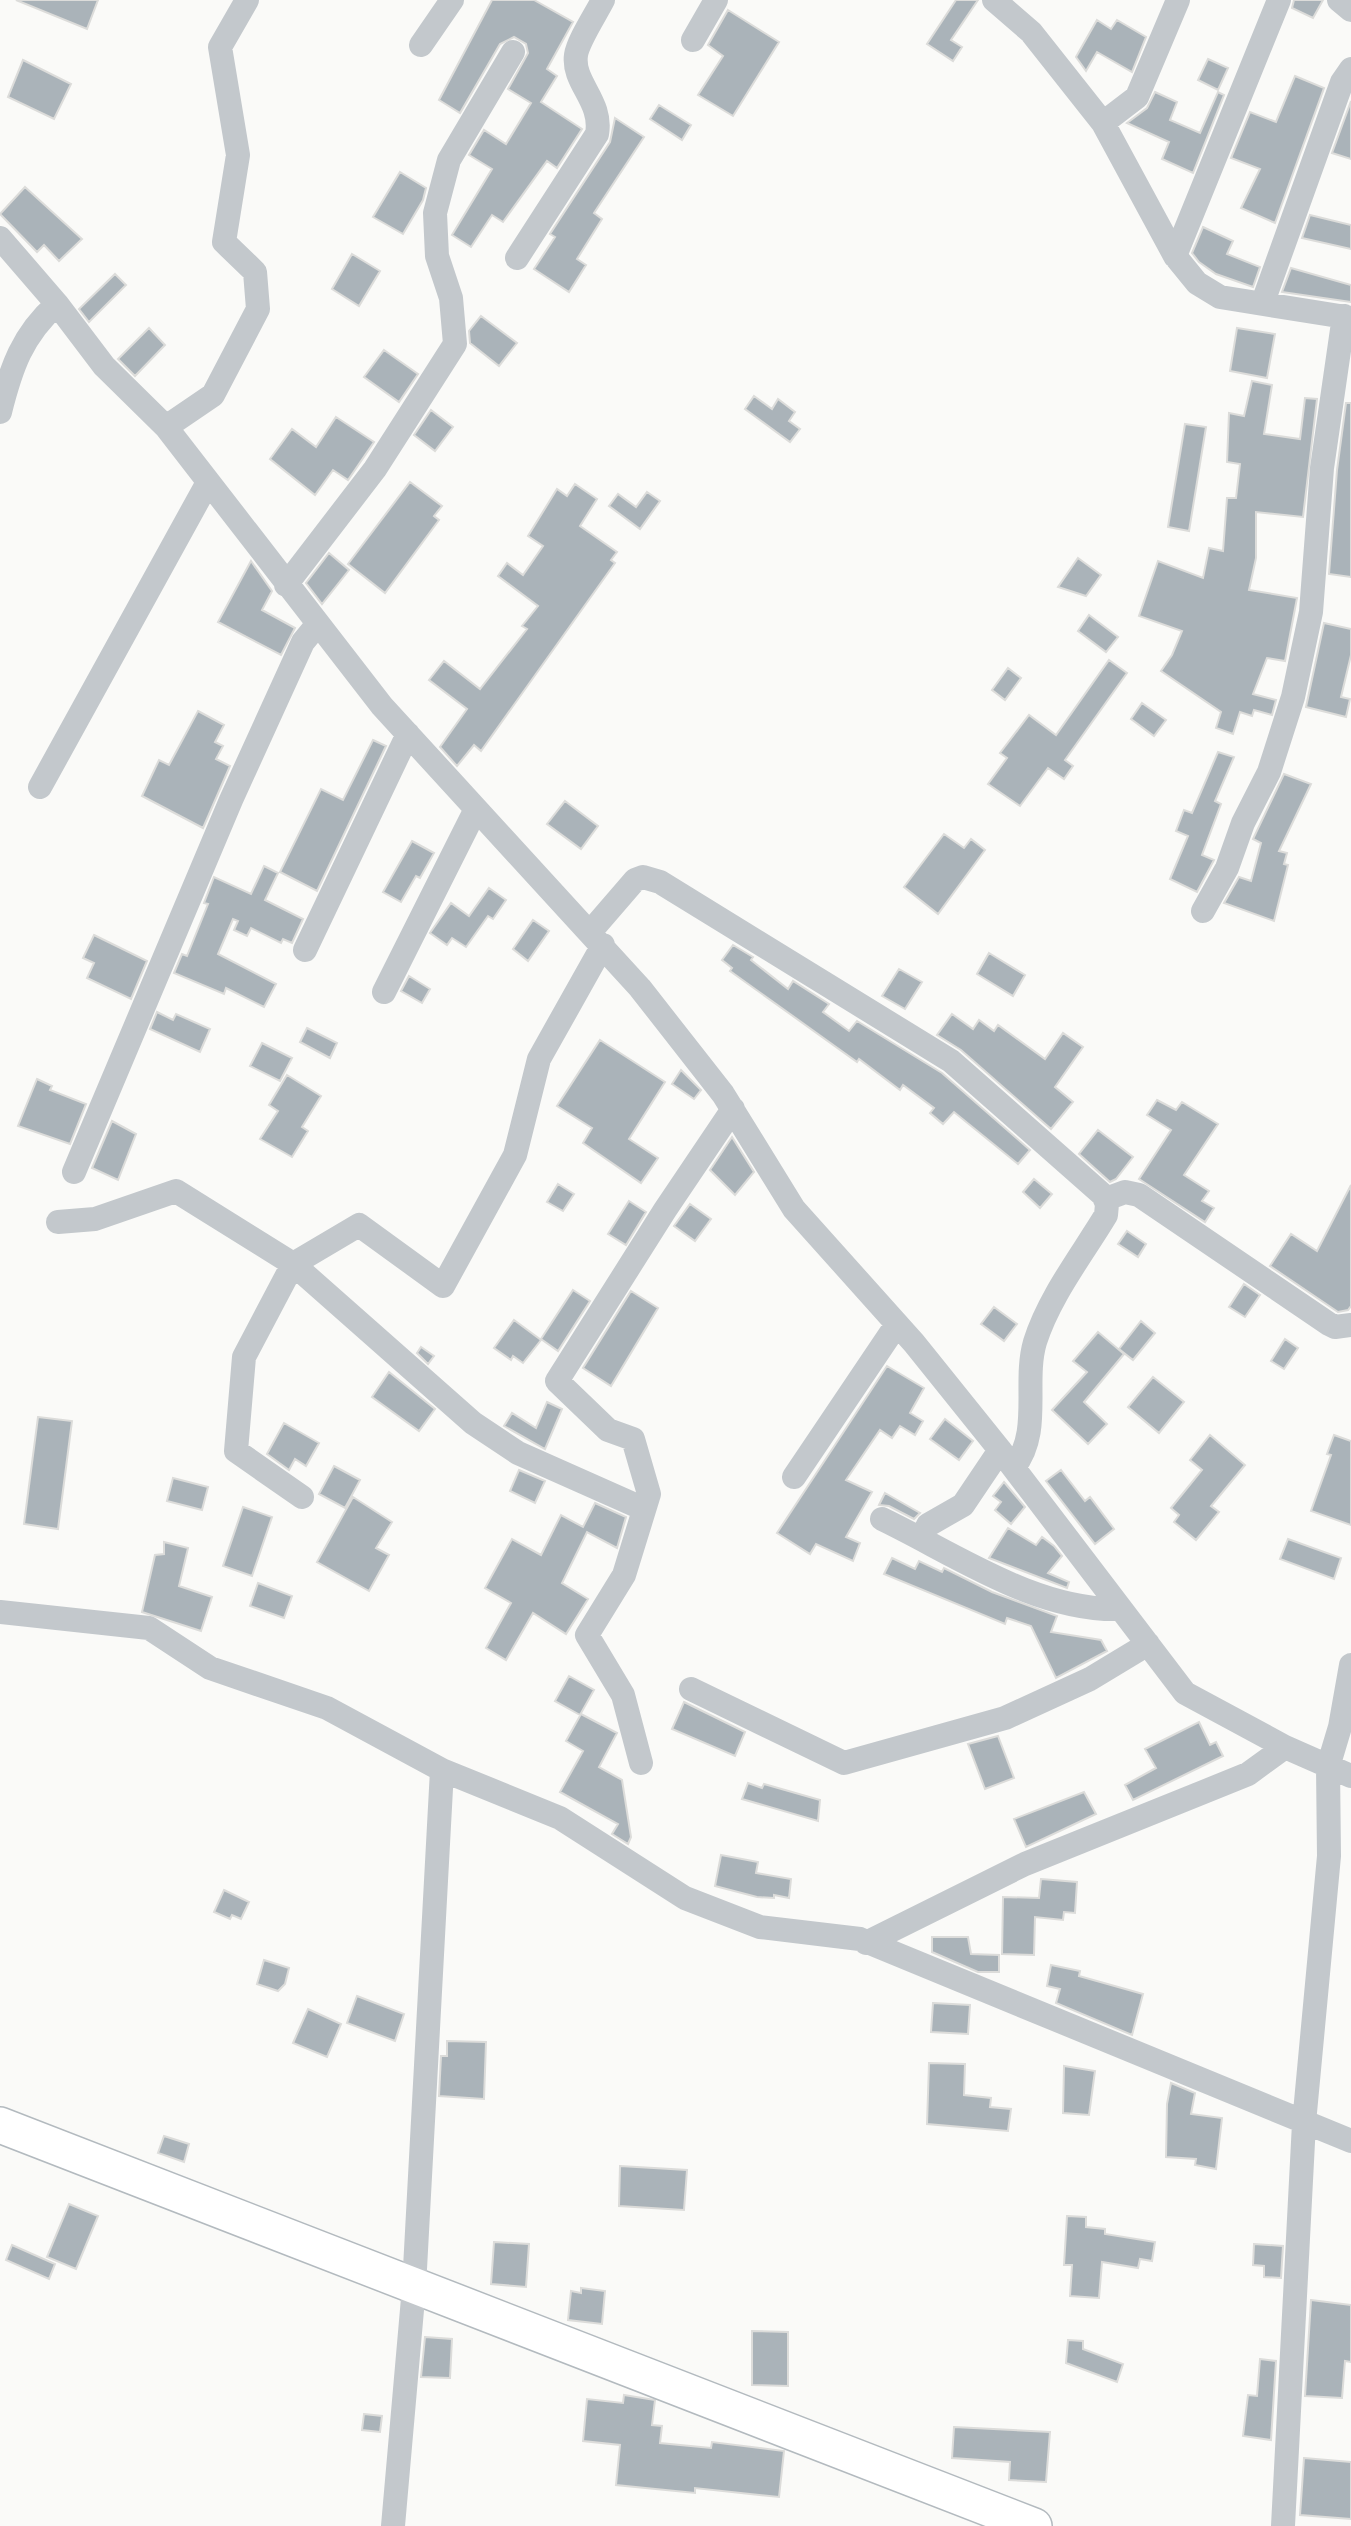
<svg xmlns="http://www.w3.org/2000/svg" width="1351" height="2526" font-family="'Golos Text',sans-serif">
<style>
.building{fill:#aab3b9;stroke:#dcdcda;stroke-width:2}
.lines{fill:none;stroke-linecap:round;stroke-linejoin:round}
.secondary-casing{stroke:#b3babf;stroke-width:38}
.minor{stroke:#c3c8cc;stroke-width:24}
.secondary{stroke:#fff;stroke-width:35}
</style>
<rect width="100%" height="100%" fill="#fafaf8"/>
<!-- building -->
<path class="building" d="M16 0H98L87 29Z
M492 0H534L573 22 547 69 557 76 541 102 582 129 557 168 547 161 503 222 492 215 471 247 452 235 492 169 469 155 484 130 506 144 531 103 508 89 528 53 526 44 514 37 500 44 460 113 439 100Z
M956 0H978L951 40 962 47 953 61 927 44Z
M1294 0H1323L1313 18 1292 8Z
M728 10 779 42 733 116 698 95 723 56 708 45Z
M1097 20 1111 29 1117 20 1146 37 1132 72 1097 52 1086 71 1076 57Z
M1208 59 1228 68 1218 90 1198 80Z
M23 60 71 84 54 119 8 97Z
M1295 76 1324 88 1275 223 1241 208 1260 169 1231 158 1250 112 1276 122Z
M1155 92 1177 102 1170 120 1200 133 1218 92 1224 95 1193 173 1162 159 1169 142 1127 123 1147 108Z
M1351 101V159L1332 153Z
M659 105 691 125 682 140 650 119Z
M615 118 644 137 594 213 602 219 577 259 586 265 569 292 534 269 555 237 550 234 610 142Z
M400 172 426 188 423 200 403 234 373 217Z
M25 187 82 239 59 261 44 245 37 252 0 214Z
M1310 215 1351 225V249L1302 238Z
M1203 227 1233 241 1227 254 1260 267 1253 287 1216 274 1199 262 1192 253Z
M352 254 380 271 359 306 332 289Z
M1291 268 1351 285V302L1282 292Z
M115 274 126 285 89 322 79 309Z
M481 316 517 343 499 366 470 343 469 331Z
M149 328 165 345 135 376 118 359Z
M1237 328 1275 334 1267 378 1230 371Z
M384 350 418 374 399 402 364 377Z
M1252 381 1272 385 1264 434 1300 439 1305 398 1317 399 1303 517 1256 512V558L1249 590 1297 598 1285 661 1267 658 1253 694 1276 700 1272 715 1254 710 1252 716 1240 712 1233 734 1216 728 1221 712 1161 671 1172 655 1182 631 1139 616 1158 561 1203 578 1209 548 1223 551 1227 498H1236L1240 464 1227 462 1229 413 1244 416Z
M754 396 772 409 778 399 795 412 789 421 800 429 790 442 745 409Z
M1346 403H1351V577L1329 574 1337 470Z
M431 410 453 427 435 451 414 435Z
M336 417 374 442 348 480 333 470 315 495 270 459 292 429 316 447Z
M1185 424 1206 427 1189 531 1168 527Z
M410 482 442 506 434 516 439 520 385 593 348 564Z
M575 484 597 499 580 526 617 552 611 560 615 563 481 751 474 745 457 766 440 747 467 709 429 680 444 661 480 689 527 629 522 626 538 606 498 576 507 563 523 575 543 546 528 536 557 489 567 496Z
M647 492 660 501 640 529 609 506 618 494 636 507Z
M329 553 349 570 322 604 306 583Z
M1078 558 1101 575 1086 596 1058 587Z
M251 561 272 591 262 610 295 628 281 655 218 622Z
M1089 615 1118 637 1106 652 1078 631Z
M1324 623 1351 629V655L1341 697 1350 699 1346 717 1306 707Z
M1109 660 1127 673 1065 760 1073 766 1064 779 1048 768 1020 806 988 784 1007 758 1000 753 1029 715 1056 735Z
M1008 668 1021 678 1005 700 992 690Z
M1142 703 1166 720 1154 736 1131 719Z
M198 711 224 725 215 742 223 746 216 759 230 766 203 828 142 796 159 760 169 765Z
M373 740 386 746 317 891 280 872 321 789 343 800Z
M1218 752 1234 757 1215 801 1221 804 1202 855 1214 860 1197 892 1170 879 1188 836 1176 831 1184 810 1192 813Z
M1284 774 1311 784 1279 851 1287 853 1284 864 1288 865 1274 921 1224 903 1239 877 1251 881 1261 843 1253 839Z
M565 801 598 826 581 849 547 824Z
M944 834 964 848 971 839 985 850 938 914 904 887Z
M412 841 434 853 420 878 416 876 401 902 383 892Z
M264 866 278 873 265 900 303 919 292 943 283 939 281 943 251 928 247 936 234 930 238 921 233 919 218 954 276 984 264 1007 226 988 224 994 174 973 182 954 187 956 208 904 204 903 214 877 251 894Z
M489 888 506 900 493 919 488 916 466 947 452 938 447 945 430 933 451 903 469 916Z
M533 920 549 931 528 961 513 949Z
M94 935 147 961 131 999 87 978 94 963 83 958Z
M733 945 753 957 751 960 788 989 793 981 829 1004 823 1012 849 1031 857 1021 942 1073 1030 1150 1018 1164 954 1112 943 1124 930 1113 934 1108 903 1085 900 1090 859 1059 857 1062 730 971 732 968 722 960Z
M989 953 1025 975 1013 996 977 974Z
M899 969 922 982 905 1009 882 996Z
M409 976 430 989 422 1003 401 991Z
M157 1012 173 1020 176 1014 210 1029 200 1052 150 1029Z
M952 1014 973 1029 979 1020 994 1031 998 1025 1045 1059 1063 1033 1083 1047 1055 1087 1073 1102 1051 1129 961 1050 937 1035Z
M307 1028 337 1043 330 1058 300 1042Z
M600 1040 665 1082 629 1139 658 1158 641 1183 583 1143 592 1128 557 1106Z
M262 1043 292 1058 280 1081 250 1066Z
M681 1070 701 1090 694 1099 672 1084Z
M287 1075 321 1096 302 1127 308 1131 292 1157 260 1139 278 1111 269 1105Z
M37 1079 52 1086 50 1090 86 1104 70 1144 18 1126Z
M1157 1100 1176 1110 1182 1102 1218 1124 1184 1175 1209 1191 1202 1201 1214 1208 1205 1222 1139 1179 1171 1130 1147 1115Z
M112 1121 136 1134 118 1180 92 1168Z
M1098 1130 1133 1157 1116 1179 1110 1182 1079 1154Z
M732 1137 754 1172 735 1195 710 1170Z
M1034 1179 1052 1194 1040 1208 1023 1192Z
M558 1184 574 1194 563 1211 547 1202Z
M1351 1185V1306L1348 1310 1338 1312 1270 1266 1291 1234 1317 1251Z
M629 1201 646 1212 626 1245 608 1234Z
M690 1204 711 1219 695 1241 674 1226Z
M1127 1231 1146 1244 1138 1257 1118 1244Z
M1244 1284 1260 1295 1245 1317 1229 1307Z
M573 1290 590 1301 558 1351 541 1339Z
M631 1291 658 1308 611 1386 583 1368Z
M994 1307 1017 1324 1004 1341 981 1324Z
M514 1320 541 1340 523 1363 513 1356 511 1360 494 1348Z
M1141 1321 1155 1333 1133 1360 1119 1349Z
M1098 1332 1124 1354 1084 1402 1107 1424 1088 1444 1052 1410 1087 1372 1073 1361Z
M1285 1339 1298 1348 1284 1369 1271 1361Z
M421 1347 434 1356 428 1364 417 1353Z
M887 1366 924 1388 910 1413 923 1421 915 1435 900 1426 892 1438 880 1430 846 1480 872 1492 846 1537 860 1543 853 1561 816 1544 810 1554 777 1533Z
M389 1372 435 1409 419 1431 372 1397Z
M1153 1377 1184 1402 1159 1433 1128 1407Z
M547 1402 562 1409 545 1449 504 1426 512 1413 536 1428Z
M38 1417 72 1421 58 1529 24 1524Z
M945 1419 973 1441 959 1460 930 1439Z
M284 1423 319 1443 306 1466 295 1459 289 1470 267 1454Z
M1210 1435 1245 1465 1211 1506 1219 1512 1196 1540 1174 1522 1179 1515 1171 1508 1202 1470 1190 1460Z
M1334 1435 1351 1441V1525L1311 1511 1331 1455 1327 1454Z
M334 1466 360 1480 345 1508 319 1494Z
M519 1470 545 1481 535 1503 510 1491Z
M1061 1470 1085 1501 1090 1497 1114 1529 1095 1544 1046 1481Z
M173 1478 208 1487 202 1510 167 1501Z
M1004 1482 1025 1507 1011 1524 995 1510 1001 1502 993 1496Z
M885 1493 920 1513 914 1519 889 1506 879 1505Z
M353 1497 392 1522 376 1548 389 1555 369 1591 317 1562Z
M595 1503 626 1517 617 1548 587 1532 562 1583 588 1599 566 1634 533 1613 506 1660 486 1648 511 1603 485 1588 512 1539 541 1555 561 1515 583 1527Z
M243 1507 272 1517 252 1576 223 1566Z
M1008 1528 1036 1545 1042 1537 1054 1546 1062 1556 1048 1573 1069 1582 1067 1588 989 1558Z
M1288 1539 1341 1558 1334 1579 1280 1559Z
M164 1542 188 1548 179 1586 212 1597 201 1631 142 1612 155 1555 164 1554Z
M892 1558 915 1569 919 1561 942 1572 944 1568 992 1592 1057 1616 1051 1632 1101 1640 1107 1651 1056 1678 1031 1626 1007 1618 1005 1624 884 1574Z
M258 1583 292 1596 284 1618 250 1606Z
M569 1676 594 1690 580 1715 555 1701Z
M684 1702 745 1732 735 1756 672 1729Z
M581 1714 617 1733 599 1767 622 1780 631 1837 628 1844 612 1834 618 1824 560 1792 583 1751 566 1741Z
M1199 1722 1210 1745 1216 1742 1223 1756 1133 1800 1125 1785 1156 1768 1145 1749Z
M998 1736 1014 1778 985 1789 968 1744Z
M748 1783 762 1788 764 1784 820 1800 818 1821 742 1799Z
M1084 1792 1096 1814 1026 1847 1014 1819Z
M721 1855 758 1862 756 1873 791 1879 789 1898 774 1895V1898L757 1897 715 1886Z
M1041 1879 1077 1882 1075 1913 1064 1912 1063 1920 1035 1917 1034 1955 1002 1954 1003 1897 1039 1898Z
M224 1890 249 1902 241 1919 232 1915 230 1919 214 1912Z
M932 1937H968L971 1954 999 1955V1972H978L932 1952Z
M264 1960 289 1968 285 1984 278 1991 257 1984Z
M1051 1965 1080 1971 1079 1976 1143 1994 1132 2035 1056 2003 1060 1989 1047 1986Z
M357 1996 404 2014 395 2041 347 2023Z
M933 2003 970 2005 968 2034 931 2032Z
M308 2009 341 2024 327 2057 293 2043Z
M447 2041 486 2042 484 2099 439 2096 441 2056H447Z
M929 2063 965 2064 964 2095 991 2098 990 2107 1011 2109 1008 2131 927 2124Z
M1064 2066 1095 2071 1089 2115 1063 2113Z
M1171 2083 1195 2093 1191 2114 1222 2118 1216 2169 1195 2165 1196 2159 1166 2157 1167 2104Z
M164 2136 189 2144 184 2162 158 2153Z
M620 2166 687 2170 684 2210 619 2206Z
M69 2204 98 2216 76 2269 47 2257Z
M1067 2216 1086 2217V2227L1105 2229V2234L1155 2242 1152 2261 1140 2259 1138 2268 1102 2262 1099 2298 1070 2296 1072 2265H1064Z
M494 2242 529 2244 526 2287 491 2284Z
M1254 2244 1283 2246 1281 2278 1264 2277V2266L1253 2265Z
M12 2245 55 2264 49 2279 6 2260Z
M581 2288 605 2291 602 2324 568 2320 571 2291 581 2293Z
M1311 2300 1351 2305V2362L1345 2361 1342 2398 1305 2396Z
M752 2331 788 2332V2386L752 2385Z
M425 2337 452 2339 450 2378 421 2377Z
M1068 2340 1083 2341V2349L1123 2364 1117 2382 1066 2363Z
M1260 2359 1276 2361 1271 2440 1243 2436 1248 2395 1257 2396Z
M624 2395 655 2400 652 2425 662 2426 660 2443 711 2448 712 2442 784 2451 779 2497 695 2488V2493L616 2485 620 2445 583 2441 587 2399 623 2403Z
M364 2414 382 2416 380 2432 362 2430Z
M954 2427 1050 2432 1046 2482 1009 2480 1010 2462 952 2458Z
M1304 2458 1351 2462V2519L1300 2515Z"/>
<g class="lines">
<defs>
<path id="secondary" d="M0 2125 1034 2526"/>
</defs>
<!-- secondary casing -->
<use href="#secondary" class="secondary-casing"/>
<!-- minor -->
<path class="minor" d="M994 0 1031 32 1103 123 1175 256 1197 283 1220 297 1351 318
M1339 0 1351 10
M693 40 716 0
M421 45 452 0
M1103 123 1137 97 1178 0
M0 238 57 304 104 366 166 427 382 706 640 988 723 1094 794 1209 914 1343 1000 1450 1185 1693 1285 1747 1351 1776
M1175 256 1279 0
M517 258 597 134C603 101 572 83 576 55 578 41 596 14 603 0
M1263 302 1342 82 1351 69
M0 412C11 368 22 335 57 304
M166 427 213 395 258 309 255 272 224 242 238 155 220 47 247 0
M286 585 375 469 455 344 451 298 437 256 435 213 449 160 513 52
M40 787 207 484
M1203 911 1227 868 1243 823 1269 772 1293 697 1311 612 1322 468 1344 316
M591 931 635 880 643 877 660 882 951 1061 1103 1195 1107 1204 1106 1215C1082 1255 1049 1297 1035 1342 1023 1383 1042 1432 1014 1467
M305 950 408 734
M384 992 476 809
M74 1172 231 800 303 642 317 625
M1106 1199 1125 1192 1139 1195 1329 1324 1335 1327 1351 1325
M58 1222 95 1219 176 1191 293 1264 473 1423 518 1453 644 1509
M794 1477 897 1324
M302 1497 236 1451 244 1357 293 1264 359 1225 443 1286 515 1155 539 1059 603 945
M882 1519C955 1554 1037 1612 1121 1609
M922 1538 928 1525 963 1505 1000 1450
M0 1612 149 1628 210 1668 327 1708 442 1770 560 1818 685 1898 760 1927 860 1939 1351 2141
M691 1689 844 1763 1005 1718 1090 1679 1148 1644
M641 1763 623 1695 587 1635 624 1575 649 1494 633 1439 608 1430 557 1381 665 1210 733 1109
M866 1943 1025 1864 1248 1774 1285 1747
M393 2526 414 2287 442 1770
M1283 2526 1304 2123 1329 1856 1328 1767 1340 1727 1351 1665"/>
<!-- secondary -->
<use href="#secondary" class="secondary"/>
</g>
</svg>
